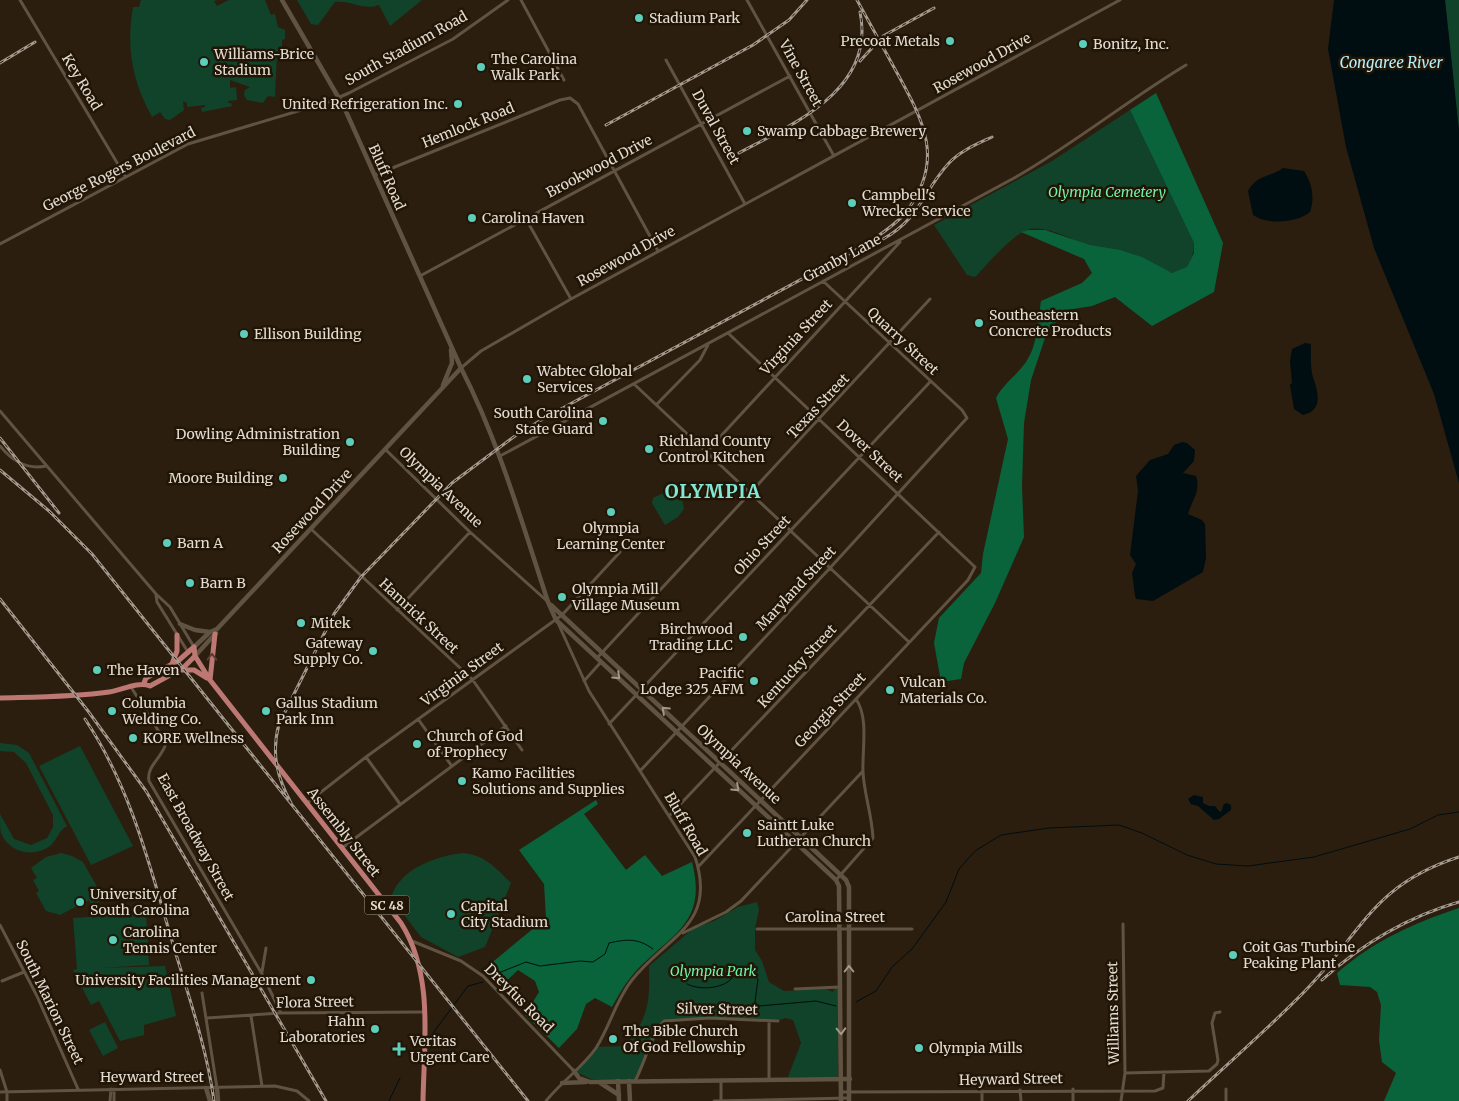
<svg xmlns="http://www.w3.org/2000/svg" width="1459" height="1101" font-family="Merriweather,serif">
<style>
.green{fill:#104329}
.forest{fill:#09643c}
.water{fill:#000d11}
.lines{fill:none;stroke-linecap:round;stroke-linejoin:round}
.stream{stroke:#000d11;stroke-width:1}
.minor{stroke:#615342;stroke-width:3}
.tertiary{stroke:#615342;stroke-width:4.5}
.secondary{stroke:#615342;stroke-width:4.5}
.primary{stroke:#bd7874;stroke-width:5}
.rail-casing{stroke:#a49a8f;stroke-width:3}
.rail{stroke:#211506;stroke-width:1;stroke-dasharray:4;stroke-linecap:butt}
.oneway{stroke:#5f3d32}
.oneway2{stroke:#a2988a}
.poi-dot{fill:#5cceba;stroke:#211506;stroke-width:2}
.labels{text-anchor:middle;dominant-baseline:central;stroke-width:5;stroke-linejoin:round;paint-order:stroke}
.shield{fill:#211506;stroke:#aaa095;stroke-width:1}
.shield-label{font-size:12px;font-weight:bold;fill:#e4dcd2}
.poi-label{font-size:14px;fill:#e4dcd2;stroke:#211506;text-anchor:start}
.street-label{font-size:14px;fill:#e4dcd2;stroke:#211506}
.park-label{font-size:14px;font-style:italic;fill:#6ff5ab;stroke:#211506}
.water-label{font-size:15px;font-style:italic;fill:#b4f0fe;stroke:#211506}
.district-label{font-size:19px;font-weight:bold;letter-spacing:1px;fill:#82e7d4;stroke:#211506}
</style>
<rect width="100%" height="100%" fill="#2b1e0f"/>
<!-- green -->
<path class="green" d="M141 0H218L214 1 217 6 229 0H265L271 15 275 14 278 27 285 30V39L282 40V53H277L275 97 268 96 263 103 247 100 244 95 245 90 250 87 230 80V88L236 87 237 100 228 101V103H231L232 106 202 112 201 108 205 107V105L187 107V103L183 101 184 110 170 120 165 119 160 112 152 117C132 81 126 47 133 7H139Z
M297 0H422L390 26 379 5C363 11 351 0 335 2L318 25 311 24Z
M1445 0H1459V129L1457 119Z
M1130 110 1194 243C1194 255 1190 271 1176 273 1164 274 1152 261 1141 257 1124 250 1106 249 1089 245 1070 240 1050 226 1030 229 1014 232 987 265 975 277L967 275 934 225 1052 161Z
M680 485 684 509 678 517 665 525 652 503 653 498Z
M0 743 17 745 29 753 67 826C58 831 58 839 50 846 34 858 9 853 1 833 0 828 0 820 0 814L14 839 31 845 47 838 53 827V815L26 763 14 752 0 751Z
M80 746 133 846 91 865 39 766Z
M61 853 72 856 83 862 104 899 92 906 89 900 60 915 46 911 36 893 39 891 33 880 37 878 31 868 46 857Z
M463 853C485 855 496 868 511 883L485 947 458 957 421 937 391 898C399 869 436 856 463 853Z
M757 902 759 910 755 929V950L762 961 769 982 784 991 826 989 833 992 835 988H839L838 1077H788L801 1043 793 1020 785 1018 778 1021 714 1018 664 1021 635 1081 591 1079 574 1071 596 1047 625 1046C649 1018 650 1001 649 966L695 927 714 921 738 907Z
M146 913 149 965 100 968 165 966 176 1016 144 1025V1035L120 1041 99 1001 91 1005 73 970 77 969 73 918Z
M105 1022 118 1048 103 1056 89 1030Z"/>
<!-- forest -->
<path class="forest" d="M1156 93 1223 243 1214 292 1152 326 1115 297 1092 306 1067 310 1047 332 1031 380 1024 423 1022 486 1024 537 995 603 964 663 961 679 941 682 934 643 939 618 981 573 983 554 1008 439 996 398C1003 384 1017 375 1026 362 1038 344 1038 321 1041 301L1082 283 1092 273 1084 259 1021 232 1028 230H1045L1090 245 1120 250 1142 257 1172 273 1187 267 1194 253V243L1130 110Z
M596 800 598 804 584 814 626 870 645 855 662 876 692 862C708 924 671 934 636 971 626 982 619 994 612 1007L595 998 586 1004 577 1029 559 1048 525 1015 539 992 535 981 518 970 501 986 483 970 546 918 544 884 519 850Z
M1459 908V1101H1384L1396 1073 1382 1062 1379 1040 1381 1005 1377 992 1370 987 1340 985 1337 973C1375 940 1412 924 1459 908Z"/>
<!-- water -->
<path class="water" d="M1334 0H1445L1459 130V483L1434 394 1374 248 1346 147 1328 49Z
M1283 168 1304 171C1312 183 1315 198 1310 212 1297 223 1267 225 1253 215L1248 191C1258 174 1269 178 1283 168Z
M1305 343 1311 344C1311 355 1310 370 1314 380 1319 395 1322 411 1303 415L1294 409 1290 385 1292 383 1290 361 1292 349Z
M1182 442 1187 443 1195 450 1194 461 1183 473 1196 476C1201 491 1192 500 1188 514L1202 520 1205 524 1206 558 1203 572 1153 601 1136 599 1135 596 1132 573 1136 564 1130 555 1138 491 1136 476 1150 460 1168 454 1174 445Z
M1194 795 1203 797V803L1209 806H1215L1219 811 1221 812 1224 804 1227 803 1231 805V810L1219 819 1214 820 1198 806 1191 804 1188 799Z"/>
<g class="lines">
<!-- stream -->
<path class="stream" d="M491 976 526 962 540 966 580 961 593 962 605 954 609 943C627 939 638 938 653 949
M687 984C698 990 719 989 729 981 735 975 740 971 750 971L758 979 755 1002 759 1006 816 1001 836 1006
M856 1002 876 991 892 967 912 949 946 902 959 869 975 851 1001 835 1049 828 1119 825 1142 833 1187 855 1216 864 1248 866 1314 857 1410 829 1438 815 1459 812
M433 1033 468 986 483 982
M389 1101 400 1078"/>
<!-- minor -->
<path class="minor" d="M20 0 125 176
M521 0 564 80
M747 0 834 156
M666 60 745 204
M375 175 560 100 570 98 578 104 658 251
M526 219 571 299
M0 244 188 144 328 102 349 93 453 39 508 0
M420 276 790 76
M461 368 481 351 571 299 1120 0
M634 384 909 642
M657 404 700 360 709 343
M0 411 156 594 170 607 194 647
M0 446C12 461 26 470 46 466
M385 449 470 532 547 601
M707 451 900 242
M500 456 1016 177C1075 143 1128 100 1186 65
M311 529 472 679 522 750
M156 595 157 602 188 652
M397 610 470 532
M597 658 930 299
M584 681 601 662
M131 687 166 743C163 757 146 766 149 781L262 974 281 1013
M418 719 451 765
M609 724 930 382
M366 757 400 804
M640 771 830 568 967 418 962 410 823 281
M307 803 366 757 562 615 620 552
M670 815 939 532
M342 848 506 726
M698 867 968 580 975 567 728 333
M836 880 873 838C872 815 864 794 863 772 862 749 869 718 856 699
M0 925 37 996 78 1089
M757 929H912
M683 933 726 912 741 901 863 771
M412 941 461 961 483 976 574 1071
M262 972 266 948
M2 981 24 972
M795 989 840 987
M202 993 217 1088
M251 1016 262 1086
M207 1018 281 1013 424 1012
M0 1070 7 1092V1101
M1125 1073 1209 1071 1217 1064 1218 1060 1212 1023 1215 1013 1220 1012
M769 1080V1021
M635 1081C645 1063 651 1034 664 1021L709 1018 778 1021
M721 1081V1101
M1073 1089V1101
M1020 1090 1021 1101
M0 1092 275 1086 297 1091 309 1101
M842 1092 1155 1091 1163 1088 1164 1072
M110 1101 111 1089
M114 1101V1089
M546 1101C561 1082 582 1068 596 1048 610 1026 616 1000 632 980 665 937 718 926 695 857L589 691 558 623
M714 1101 849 1098
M982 1101V1091
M1121 1101 1125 1073 1123 924
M1226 1101V1089"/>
<!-- tertiary -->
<path class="tertiary" d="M574 1071 579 1078 590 1082 850 1079
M618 1081 619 1101
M629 1081 630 1101
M599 1082 619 1095
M562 1083 586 1082
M206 1088 210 1101
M217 1088 218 1101"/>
<!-- secondary -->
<path class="secondary" d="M282 0 344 107 461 368C499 442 522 523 548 602L556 620 836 880 839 886 841 1101
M443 385 452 363 451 350
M551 605 846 880 849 887V1101
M180 624 195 630 210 632
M194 647 210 632 217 629 461 368
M195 656 216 633"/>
<!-- primary -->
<path class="primary" d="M194 647 195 656 210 680 401 923C434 975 424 1042 423 1101
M172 664 177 651V635
M181 670H194L207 678
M210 680 215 634
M144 683 146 678 178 661 194 647
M0 698C36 697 73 697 109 692 122 690 138 681 150 686L183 668 195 656"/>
<defs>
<path id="rail" d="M860 61 883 36 934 8
M0 63 35 42
M606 125 753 45 789 20 807 0
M739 153C795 123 876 89 860 12
M883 239C920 219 923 191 949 163 960 151 977 144 992 137
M0 438 59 513
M0 470 49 511 92 554 528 1101
M0 599 88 711 146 791 326 1101
M85 719C132 789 151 871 175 951 190 1000 207 1050 214 1101
M291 803C277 777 271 753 279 724L334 614 361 577 452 483 515 436 546 417 865 245C879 235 896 225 906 212 946 160 923 120 896 71 883 47 870 24 857 0
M1322 980C1362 944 1407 917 1459 902
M1188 1101C1226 1065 1267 1030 1304 992 1362 933 1372 885 1459 857"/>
</defs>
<!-- rail casing -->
<use href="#rail" class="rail-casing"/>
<!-- rail -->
<use href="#rail" class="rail"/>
</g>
<!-- one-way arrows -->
<defs><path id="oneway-chevron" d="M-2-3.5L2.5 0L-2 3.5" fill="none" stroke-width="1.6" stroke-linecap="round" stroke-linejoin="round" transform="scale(1.25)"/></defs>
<use class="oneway" href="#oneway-chevron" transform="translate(212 657) rotate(-89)"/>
<g class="oneway2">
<use href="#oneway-chevron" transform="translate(617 676) rotate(44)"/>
<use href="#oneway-chevron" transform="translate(665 710) rotate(-137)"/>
<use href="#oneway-chevron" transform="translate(736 788) rotate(43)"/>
<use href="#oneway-chevron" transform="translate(849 969) rotate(-90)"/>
<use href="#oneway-chevron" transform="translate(841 1031) rotate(88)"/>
</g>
<!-- markers -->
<g class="poi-dot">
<circle cx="639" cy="18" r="5"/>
<circle cx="950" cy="41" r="5"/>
<circle cx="1083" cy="44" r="5"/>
<circle cx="204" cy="62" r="5"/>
<circle cx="481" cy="67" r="5"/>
<circle cx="458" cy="104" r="5"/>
<circle cx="747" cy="131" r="5"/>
<circle cx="852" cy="203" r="5"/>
<circle cx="472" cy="218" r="5"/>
<circle cx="979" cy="323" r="5"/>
<circle cx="244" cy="334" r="5"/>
<circle cx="527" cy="379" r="5"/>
<circle cx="603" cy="421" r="5"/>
<circle cx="350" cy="442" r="5"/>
<circle cx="649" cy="449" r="5"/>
<circle cx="283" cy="478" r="5"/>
<circle cx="611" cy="512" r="5"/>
<circle cx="167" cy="543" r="5"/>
<circle cx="190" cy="583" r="5"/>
<circle cx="562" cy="597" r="5"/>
<circle cx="301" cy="623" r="5"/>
<circle cx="743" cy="637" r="5"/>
<circle cx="373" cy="651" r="5"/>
<circle cx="97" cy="670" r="5"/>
<circle cx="754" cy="681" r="5"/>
<circle cx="890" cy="690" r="5"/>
<circle cx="112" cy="711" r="5"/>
<circle cx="266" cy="711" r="5"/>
<circle cx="133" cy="738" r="5"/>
<circle cx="417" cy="744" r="5"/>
<circle cx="462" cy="781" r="5"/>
<circle cx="747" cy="833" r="5"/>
<circle cx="80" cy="902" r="5"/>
<circle cx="451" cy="914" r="5"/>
<circle cx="113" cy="940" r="5"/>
<circle cx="1233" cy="955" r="5"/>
<circle cx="311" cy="980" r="5"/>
<circle cx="375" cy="1029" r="5"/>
<circle cx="613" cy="1039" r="5"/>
<circle cx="919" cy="1048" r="5"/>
<path d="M396.5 1041.5h5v5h5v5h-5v5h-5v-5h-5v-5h5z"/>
</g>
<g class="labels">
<!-- shield labels -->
<rect class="shield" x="364.5" y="895.5" width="45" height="19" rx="4"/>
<g class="shield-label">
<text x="387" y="905">SC 48</text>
</g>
<!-- poi labels -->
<g class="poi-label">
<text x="649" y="18">Stadium Park</text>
<text x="940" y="41" text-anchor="end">Precoat Metals</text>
<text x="1093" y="44">Bonitz, Inc.</text>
<text x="214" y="54">Williams-Brice<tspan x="214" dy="16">Stadium</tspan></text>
<text x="491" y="59">The Carolina<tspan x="491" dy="16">Walk Park</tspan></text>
<text x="448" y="104" text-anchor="end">United Refrigeration Inc.</text>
<text x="757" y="131">Swamp Cabbage Brewery</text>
<text x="862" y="195">Campbell's<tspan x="862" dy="16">Wrecker Service</tspan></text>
<text x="482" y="218">Carolina Haven</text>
<text x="989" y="315">Southeastern<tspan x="989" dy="16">Concrete Products</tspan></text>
<text x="254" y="334">Ellison Building</text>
<text x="537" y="371">Wabtec Global<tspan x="537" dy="16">Services</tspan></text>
<text x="593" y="413" text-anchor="end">South Carolina<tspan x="593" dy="16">State Guard</tspan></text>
<text x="340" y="434" text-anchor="end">Dowling Administration<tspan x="340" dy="16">Building</tspan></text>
<text x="659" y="441">Richland County<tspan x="659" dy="16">Control Kitchen</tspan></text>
<text x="273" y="478" text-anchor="end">Moore Building</text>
<text x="611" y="528" text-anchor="middle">Olympia<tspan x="611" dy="16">Learning Center</tspan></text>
<text x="177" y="543">Barn A</text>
<text x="200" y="583">Barn B</text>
<text x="572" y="589">Olympia Mill<tspan x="572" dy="16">Village Museum</tspan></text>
<text x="311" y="623">Mitek</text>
<text x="733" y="629" text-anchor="end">Birchwood<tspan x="733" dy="16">Trading LLC</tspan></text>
<text x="363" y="643" text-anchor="end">Gateway<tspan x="363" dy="16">Supply Co.</tspan></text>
<text x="107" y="670">The Haven</text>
<text x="744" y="673" text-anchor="end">Pacific<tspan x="744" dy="16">Lodge 325 AFM</tspan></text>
<text x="900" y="682">Vulcan<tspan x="900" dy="16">Materials Co.</tspan></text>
<text x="122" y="703">Columbia<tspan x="122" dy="16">Welding Co.</tspan></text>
<text x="276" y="703">Gallus Stadium<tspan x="276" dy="16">Park Inn</tspan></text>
<text x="427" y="736">Church of God<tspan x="427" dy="16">of Prophecy</tspan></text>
<text x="143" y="738">KORE Wellness</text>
<text x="472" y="773">Kamo Facilities<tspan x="472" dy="16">Solutions and Supplies</tspan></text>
<text x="757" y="825">Saintt Luke<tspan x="757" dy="16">Lutheran Church</tspan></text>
<text x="90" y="894">University of<tspan x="90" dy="16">South Carolina</tspan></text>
<text x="461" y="906">Capital<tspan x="461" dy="16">City Stadium</tspan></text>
<text x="123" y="932">Carolina<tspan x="123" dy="16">Tennis Center</tspan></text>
<text x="1243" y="947">Coit Gas Turbine<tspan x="1243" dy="16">Peaking Plant</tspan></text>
<text x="301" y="980" text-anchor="end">University Facilities Management</text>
<text x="365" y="1021" text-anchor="end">Hahn<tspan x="365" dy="16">Laboratories</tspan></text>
<text x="623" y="1031">The Bible Church<tspan x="623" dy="16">Of God Fellowship</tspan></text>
<text x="410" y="1041">Veritas<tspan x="410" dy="16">Urgent Care</tspan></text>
<text x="929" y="1048">Olympia Mills</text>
</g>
<!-- street labels -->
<g class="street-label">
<text transform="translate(406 48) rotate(-29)">South Stadium Road</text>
<text transform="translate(982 63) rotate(-29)">Rosewood Drive</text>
<text transform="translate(801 73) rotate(61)">Vine Street</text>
<text transform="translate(82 82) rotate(59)">Key Road</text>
<text transform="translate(468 125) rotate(-22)">Hemlock Road</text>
<text transform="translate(716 127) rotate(61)">Duval Street</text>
<text transform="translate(599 166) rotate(-28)">Brookwood Drive</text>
<text transform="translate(119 169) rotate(-27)">George Rogers Boulevard</text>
<text transform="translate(387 177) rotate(66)">Bluff Road</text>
<text transform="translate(626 256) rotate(-29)">Rosewood Drive</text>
<text transform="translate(842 258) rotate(-28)">Granby Lane</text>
<text transform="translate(796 337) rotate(-47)">Virginia Street</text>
<text transform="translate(903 341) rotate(43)">Quarry Street</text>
<text transform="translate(818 406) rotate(-47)">Texas Street</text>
<text transform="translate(870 451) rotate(43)">Dover Street</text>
<text transform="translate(441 487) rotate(44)">Olympia Avenue</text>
<text transform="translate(312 511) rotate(-47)">Rosewood Drive</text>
<text transform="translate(762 545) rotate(-47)">Ohio Street</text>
<text transform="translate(796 588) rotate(-47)">Maryland Street</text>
<text transform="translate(419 616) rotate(43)">Hamrick Street</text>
<text transform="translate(797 666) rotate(-47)">Kentucky Street</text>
<text transform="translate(462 674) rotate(-36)">Virginia Street</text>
<text transform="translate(830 710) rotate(-47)">Georgia Street</text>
<text transform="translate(739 764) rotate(43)">Olympia Avenue</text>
<text transform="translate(686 824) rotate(60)">Bluff Road</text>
<text transform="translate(344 832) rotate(52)">Assembly Street</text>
<text transform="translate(196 837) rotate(61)">East Broadway Street</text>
<text x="835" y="917">Carolina Street</text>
<text transform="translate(519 998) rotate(45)">Dreyfus Road</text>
<text transform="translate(50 1002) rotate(64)">South Marion Street</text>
<text transform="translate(315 1002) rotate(-1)">Flora Street</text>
<text transform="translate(717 1009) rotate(1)">Silver Street</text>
<text transform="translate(1113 1013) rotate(-91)">Williams Street</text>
<text x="152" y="1077">Heyward Street</text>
<text transform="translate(1011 1079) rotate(-1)">Heyward Street</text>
</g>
<!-- park labels -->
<g class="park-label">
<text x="1107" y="192">Olympia Cemetery</text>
<text x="713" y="971">Olympia Park</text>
</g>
<!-- water labels -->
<g class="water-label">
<text x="1391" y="62">Congaree River</text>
</g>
<!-- district labels -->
<g class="district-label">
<text x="713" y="491">OLYMPIA</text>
</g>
</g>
</svg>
